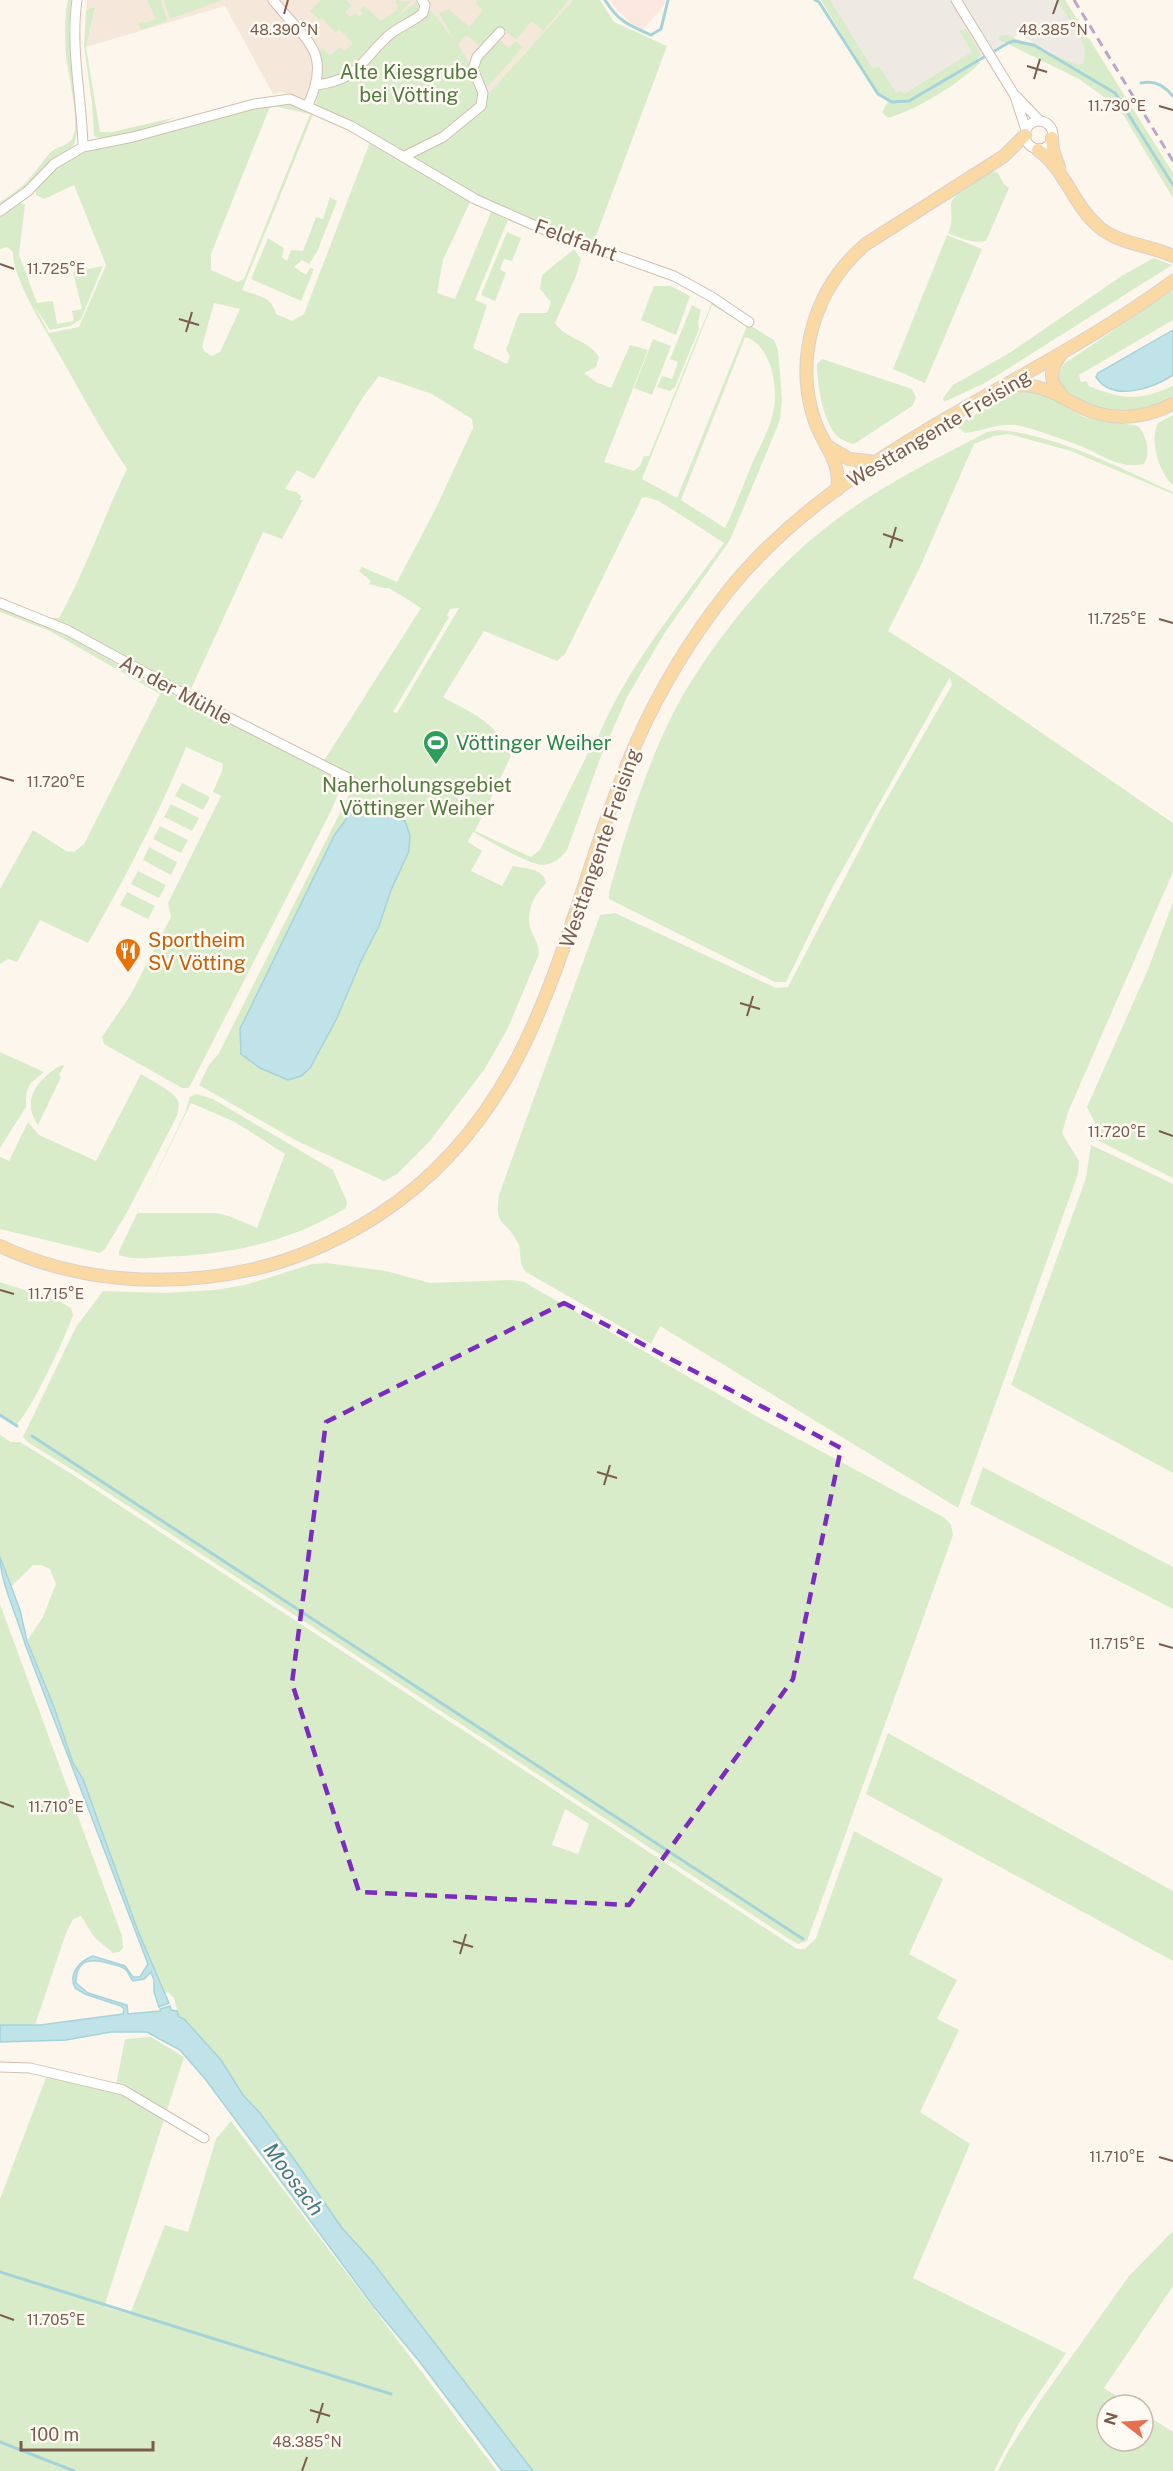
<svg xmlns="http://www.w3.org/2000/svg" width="1173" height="2471" font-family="'Public Sans',sans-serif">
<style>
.residential{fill:#f5e8da}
.commercial{fill:#fde8e0}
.industrial{fill:#efe9e4}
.green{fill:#d8ecc9;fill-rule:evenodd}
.water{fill:#bfe3e8;stroke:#a5d3da;stroke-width:1.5}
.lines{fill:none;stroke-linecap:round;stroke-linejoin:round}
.stream{stroke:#a5d3da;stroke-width:3}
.minor-casing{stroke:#d1beb0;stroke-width:11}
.major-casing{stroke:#dad1cd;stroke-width:14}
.minor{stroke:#fff;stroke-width:9}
.major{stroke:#fbd9a5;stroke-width:12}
.rail{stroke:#b9a8c9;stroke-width:3;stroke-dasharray:9 6;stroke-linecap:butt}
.marked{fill:none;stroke:#7b2cbf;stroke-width:4.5;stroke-dasharray:12 8;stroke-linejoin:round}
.ticks{fill:none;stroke:#7a5c4d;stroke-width:2}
.labels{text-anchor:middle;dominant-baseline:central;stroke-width:5;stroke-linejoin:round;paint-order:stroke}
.park-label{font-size:20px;fill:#537a41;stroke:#fffaf3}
.street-label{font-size:20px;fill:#7a5c4d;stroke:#fffaf3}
.leisure-label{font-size:20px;fill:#27864d;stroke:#fffaf3;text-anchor:start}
.food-label{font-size:20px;fill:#c56008;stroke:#fffaf3;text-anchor:start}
.water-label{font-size:21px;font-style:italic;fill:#437c86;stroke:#fffaf3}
.ticks-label{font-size:15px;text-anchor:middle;fill:#7a5c4d;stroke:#fffaf3;stroke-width:5;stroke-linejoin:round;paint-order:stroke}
</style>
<rect width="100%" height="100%" fill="#fdf6ec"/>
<!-- residential -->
<path class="residential" d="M87 0H573L487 95 316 98 317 104 282 92 273 94 225 6 86 47 95 9 86 10Z"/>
<!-- commercial -->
<path class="commercial" d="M610 0H665L664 5 641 32 618 11Z"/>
<!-- industrial -->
<path class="industrial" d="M821 0H1065L1115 82 1108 86 1019 34 907 100H890L878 93Z"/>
<!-- green -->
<path class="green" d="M68 0H72L69 32 77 107 78 126 75 142 72 147 50 162 25 190 0 206V202C28 185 30 177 49 154 55 146 67 147 72 139 81 123 68 75 66 56 65 38 64 18 68 0Z
M147 0H161L167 21 140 30 138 23 144 21 145 23 156 19Z
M164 0H222L170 19Z
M321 0H347L352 6 345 12 350 17 355 13 360 16 363 13 360 10 364 6 381 21 396 11 398 5 395 2 397 0 406 2 412 0 395 19 416 2 419 7 416 14 432 11 454 40 439 13 448 9 470 27 483 10 476 4 477 0H569L543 31 532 21 516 40 501 27 483 48 466 35 458 44 475 74 477 61 497 38 509 48 515 41 523 47 485 90 488 94 573 0H600L614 22 667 46 593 244 546 228 469 194 316 106 321 63 328 61 321 62 319 52 323 48 330 56 340 47 344 51 353 44 339 29 335 32 322 18 319 20 310 11Z
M821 0H830L873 69 879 66 896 93 901 90 904 94 972 52 959 31 966 29 981 55 977 58 980 63C957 85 918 109 888 118L882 112 889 100 878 93Z
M1056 0H1065L1173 173V198L1124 116 1111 102 1079 79 998 39 999 36 1007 35 1078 65 1083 63C1092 44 1066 16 1056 0Z
M91 8H95L86 47 100 132H112L177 117C156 125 113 146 94 136L92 103 84 46 86 10Z
M275 102 298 104 314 112 242 290C257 296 272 296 276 314L292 321 304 314 370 142 470 202 443 260 437 293 455 299 491 212 508 220 475 300 487 305 473 348 507 364 510 356 506 350 518 316 520 313H547L551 302 540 289 542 275 574 249 581 259 576 276 555 323C565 339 589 340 599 357L596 367 584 373 596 382 611 388 630 345 648 350 604 462 634 471 640 466 644 456H649L712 302 774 340 778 350 782 399 780 419 776 430 730 540 664 634 627 697 601 756 567 850C561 858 553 864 543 865 530 866 487 839 473 832L468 842 482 851 471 871 502 886 513 866C525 869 543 867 546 883 535 894 526 910 530 927 533 937 539 943 539 954L507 1030 484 1070 429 1142 397 1174 384 1181 295 1140 199 1085 209 1065 219 1053 351 791 353 782 350 777 134 663 67 624 27 611 0 599V597L49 618H59C86 570 103 518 127 469 101 431 79 389 56 349 43 325 12 277 13 252L7 247 0 249V216L18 203 25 204 19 255 37 303 53 301 57 324 74 321 72 311 82 309 73 272 103 266 81 319 70 326 50 330 34 305 49 333 79 327 106 265 74 185 44 199 36 195V189C49 173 60 163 79 154ZM273 106 310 114 244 279 238 282 211 270V254L269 109ZM214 303 240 309 220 352 212 356 205 352 202 347ZM712 305 747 326 677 498 642 479ZM745 337C772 345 779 389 773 413 769 431 759 448 752 464 743 485 735 508 725 528L681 500ZM379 376 432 394 472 419 473 428 435 510 397 582 362 567 359 571 371 581 369 584 384 588H389L421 608 325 759H322L190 691 263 532 282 539 303 500H300L301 496 296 492 285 489 297 470 314 479 363 397ZM646 497 659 501 724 543C677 608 624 670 595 745H592L540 850 531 857 475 831 511 756C495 721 475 715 443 697L484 631 557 661 565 654 642 498ZM459 608 397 713 393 712 449 617 447 616 450 609Z
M994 171 998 173 1004 184 1009 188 986 241C973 244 960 238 948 233 953 222 951 217 951 206 950 193 983 176 994 171Z
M330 197 337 201 317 252 309 264 302 260 294 267 306 275 310 268 314 269 301 301 251 279 268 238 284 248 282 257 287 261 291 250 303 251 316 217 323 219Z
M507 232 521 238 512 261 504 259 500 269 506 273 495 301 481 295Z
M947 235 982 249 925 383 893 369Z
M1154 258 1172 265 985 383 944 402 943 398 953 385 1011 352 1123 275Z
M654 286H671L690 296 676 335 641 320Z
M1173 290V320L1079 375 1081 382 1086 381 1089 386C1124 400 1138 401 1173 386V397C1159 405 1144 411 1128 412 1105 413 1060 402 1058 374L1064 364Z
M692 305 701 310 698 323 699 329 675 387 670 391 657 387 662 376 672 379 678 362 670 359Z
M653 339 671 346 652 395 634 388Z
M822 359 912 389 916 398 912 406 854 444C850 443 845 441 841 439 823 427 817 384 817 364Z
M1025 390 1049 396 1084 417 1138 426C1147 436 1151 453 1144 464 1120 470 1099 453 1078 445 1058 438 1036 429 1016 425 997 423 983 431 965 433L956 425 1015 393Z
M1173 415V485C1159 473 1149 440 1158 423Z
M998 430C1056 434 1120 468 1173 492V494L1071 451 1009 434 994 436 974 444 920 567 888 631 956 674 1173 823V872L1068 1112 1062 1133 1079 1161 1078 1174 958 1508 660 1326 651 1344 526 1272C517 1262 523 1251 517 1241 505 1219 494 1227 499 1195L600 915 615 913 776 988 788 987 877 816 952 685 950 677 831 890 786 982H775L609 899V893C627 827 653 743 689 685 728 622 778 563 837 519 884 484 936 459 987 432Z
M0 606 61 631 151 684 339 778 340 789 331 811 189 1088H182L104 1044 102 1037 130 996 171 917 168 903 221 796 213 792 222 771 223 764 186 747C159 814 124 880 88 943L40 920 17 962 8 959 0 964V889L33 830 66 851 74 852 84 844 160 694 50 631 0 612Z
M182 783 210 797 203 810 175 796Z
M171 804 199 818 192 831 164 817Z
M160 826 188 840 181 853 153 839Z
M149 847 177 862 171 875 143 860Z
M138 871 166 885 159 898 131 884Z
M127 892 155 906 148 919 120 905Z
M1173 902V1178L1093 1138 1095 1123 1087 1107 1149 967Z
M0 1052 44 1072 30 1084 26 1094V1107L0 1148Z
M62 1065 64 1066 59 1075 61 1077 38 1125C20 1100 39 1077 62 1065Z
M141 1074C149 1079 173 1091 177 1099 180 1104 178 1112 176 1118L126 1214 105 1249 100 1253 0 1229V1157L9 1161 28 1122 39 1135 96 1161Z
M196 1094 213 1099 333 1170 347 1202 346 1208C288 1243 227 1255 161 1257 149 1258 130 1260 119 1255V1251L185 1113 190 1097ZM191 1103 235 1122 285 1154 257 1228 229 1216 216 1213H137Z
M1091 1145 1173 1184V1473L1011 1385 1086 1178Z
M326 1263 386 1271 430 1283 512 1280 524 1282 765 1421 945 1518 951 1525 953 1535 807 1941 798 1944 786 1937 79 1474 29 1443 23 1437 76 1327 103 1291 164 1293 215 1290 245 1285 312 1264Z
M0 1282 61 1302 71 1308 73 1315C67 1334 29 1416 15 1426L0 1417Z
M0 1435 11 1442H20L70 1473 797 1949H805L816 1938 854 1831 943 1879 909 1954 957 1980 937 2019 959 2030 920 2112 970 2144 913 2278 1066 2353 1019 2423 994 2471H533L371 2260 342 2228 294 2159 260 2113 243 2095 221 2060 184 2019 179 2017 174 1998 168 1992 164 1994 138 1931 83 1779 73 1763 54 1707 27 1641 43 1617 56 1584 50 1569 41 1565H33L11 1587 0 1557ZM565 1809 589 1824 578 1854 552 1845Z
M983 1467 1173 1567V1609L970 1504Z
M0 1604 122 1936 123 1948 119 1952 113 1953 94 1937 81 1916 73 1919 66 1933 35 2025H0Z
M888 1733 1173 1891V1961L866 1794Z
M151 2037 184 2057 104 2307 130 2314 165 2225 188 2232 216 2139 231 2121 497 2471H0V2199L47 2075 115 2090 125 2039Z
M1173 2231V2286L1104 2388 1131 2405H1107V2441H1143V2413L1173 2432V2471H998L1007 2453 1040 2401 1129 2276Z"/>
<!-- water -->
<path class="water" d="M1173 330V375C1153 388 1113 403 1096 377L1098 373Z
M365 806 405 821 410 835 409 851 391 890 379 926 361 961 336 1020 310 1068 301 1076 288 1080 260 1068 241 1054 240 1029 334 836 354 808Z
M0 1557 20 1610 27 1641 54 1707 73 1763 83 1779 138 1931 169 2003 159 2007 154 1992V1980L151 1972 144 1979 133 1981C129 1977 129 1972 125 1969 121 1966 115 1965 111 1964 92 1958 76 1958 76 1983L88 1993 127 2005 128 2014 160 2011V2009L170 2006 171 2010 177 2011 179 2017 184 2019 221 2060 243 2095 260 2113 294 2159 342 2228 371 2260 533 2471H502L419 2361 374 2307 206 2080 180 2050 147 2032H111L66 2040 0 2042V2025H40L123 2014 124 2009 121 2006 85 1994 75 1988C68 1973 80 1961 93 1956L125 1966 133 1977H140L148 1964 25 1644C18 1618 0 1582 0 1557Z"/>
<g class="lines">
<!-- stream -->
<path class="stream" d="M605 0C618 21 628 25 651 35L661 29 668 0
M815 0 819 2 878 94 892 102 909 101 1008 43 1014 41 1034 45 1115 93 1173 185
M1141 83C1154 80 1165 86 1173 96
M0 1415 17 1426
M32 1436 803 1939
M0 2272 391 2394
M0 2442 74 2471"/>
<defs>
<path id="minor" d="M273 0C305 41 333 50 308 105
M956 0 1015 96 1026 130
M317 85C359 79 361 61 388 36 398 27 413 22 423 13L425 5 422 0
M1017 97 1040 121
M1025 135a14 14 0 1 1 28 0a14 14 0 1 1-28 0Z
M83 147 133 137 254 104 290 99 351 126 475 199 547 231 674 276 712 297 749 322
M403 157 443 137 481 106 483 93 473 69 477 57 500 32
M0 211 28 191 54 164 83 147C82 98 70 49 77 0
M0 603 67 630 210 708 350 779
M0 2067 30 2068 123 2090 204 2138"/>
<path id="major" d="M1052 138 1053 150 1059 167
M1038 150C1065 169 1073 205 1099 227 1119 244 1149 245 1173 256
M1060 356C1049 371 1049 381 1062 395
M1010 385C1019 385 1028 385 1037 387 1051 390 1063 398 1075 404 1107 422 1141 420 1173 404
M829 447 849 459 877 462
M837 490C842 463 824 446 815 422 793 358 815 287 866 244L1004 156 1025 135
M0 1246C79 1283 170 1288 254 1269 298 1259 339 1240 377 1216 550 1104 561 914 637 741 661 687 691 638 728 591 843 448 1029 388 1173 281"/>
</defs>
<!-- minor casing -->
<use href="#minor" class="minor-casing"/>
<!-- major casing -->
<use href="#major" class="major-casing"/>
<!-- minor -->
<use href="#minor" class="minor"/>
<!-- major -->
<use href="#major" class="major"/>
<!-- rail -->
<path class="rail" d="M1074 0 1173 161"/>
</g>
<!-- marked area -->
<path class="marked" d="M564 1303 841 1448 793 1679 629 1905 359 1892 292 1683 326 1422Z"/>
<!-- ticks -->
<path class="ticks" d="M284 14 288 0M1053 14 1058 0M1027 66 1047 72M1034 79 1040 59M1159 106 1173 110M0 264 14 269M179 319 199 325M186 332 192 312M883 534 903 541M890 548 896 527M1159 619 1173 623M0 777 14 781M740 1003 760 1009M747 1016 753 996M1159 1131 1173 1136M0 1290 14 1294M597 1472 617 1478M604 1485 610 1465M1159 1644 1173 1648M0 1802 14 1807M453 1941 473 1947M460 1954 466 1934M1159 2157 1173 2161M0 2315 14 2320M310 2410 330 2416M317 2423 323 2403M302 2471 307 2457"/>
<!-- icons -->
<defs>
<symbol id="stadium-pin" viewBox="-11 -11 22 30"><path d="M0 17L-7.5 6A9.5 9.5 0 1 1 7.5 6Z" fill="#2e9e5b" stroke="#fffaf3"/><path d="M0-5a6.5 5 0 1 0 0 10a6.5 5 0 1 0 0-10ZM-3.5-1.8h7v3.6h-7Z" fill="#fff"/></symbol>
<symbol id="restaurant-pin" viewBox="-11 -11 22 30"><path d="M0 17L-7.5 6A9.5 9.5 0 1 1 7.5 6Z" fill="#e8710a" stroke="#fffaf3"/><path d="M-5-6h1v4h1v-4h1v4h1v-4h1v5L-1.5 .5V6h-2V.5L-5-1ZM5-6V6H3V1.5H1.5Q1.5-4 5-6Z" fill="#fff"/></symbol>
</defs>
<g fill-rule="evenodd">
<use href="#stadium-pin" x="421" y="728" width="30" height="40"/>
<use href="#restaurant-pin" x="113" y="936" width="30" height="40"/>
</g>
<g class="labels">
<!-- park labels -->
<g class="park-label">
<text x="409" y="72">Alte Kiesgrube<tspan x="409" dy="23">bei Vötting</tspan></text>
<text x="417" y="785">Naherholungsgebiet<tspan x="417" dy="23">Vöttinger Weiher</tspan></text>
</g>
<!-- street labels -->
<g class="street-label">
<text transform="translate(576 240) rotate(20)">Feldfahrt</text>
<text transform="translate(939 428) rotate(-31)">Westtangente Freising</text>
<text transform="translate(176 690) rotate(28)">An der Mühle</text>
<text transform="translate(600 848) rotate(-71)">Westtangente Freising</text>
</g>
<!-- leisure labels -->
<g class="leisure-label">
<text x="456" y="743">Vöttinger Weiher</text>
</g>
<!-- food labels -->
<g class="food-label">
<text x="148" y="940">Sportheim<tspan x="148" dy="23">SV Vötting</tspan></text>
</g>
<!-- water labels -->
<g class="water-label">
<text transform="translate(294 2179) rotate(53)">Moosach</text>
</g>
</g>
<g class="ticks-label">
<text x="284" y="35">48.390°N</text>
<text x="1053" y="35">48.385°N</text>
<text x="1117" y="111">11.730°E</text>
<text x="56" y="274">11.725°E</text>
<text x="1117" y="624">11.725°E</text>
<text x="56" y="787">11.720°E</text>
<text x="1117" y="1137">11.720°E</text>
<text x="56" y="1299">11.715°E</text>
<text x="1117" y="1649">11.715°E</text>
<text x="56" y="1812">11.710°E</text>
<text x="1117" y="2162">11.710°E</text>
<text x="56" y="2325">11.705°E</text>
<text x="307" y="2447">48.385°N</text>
</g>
<!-- north arrow -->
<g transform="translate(1125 2423) rotate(287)"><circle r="28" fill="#fffaf3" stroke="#cabbb1" stroke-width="1.5"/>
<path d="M0-4.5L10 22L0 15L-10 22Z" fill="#e76f51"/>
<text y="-9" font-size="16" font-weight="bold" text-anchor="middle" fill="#7a5c4d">N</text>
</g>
<!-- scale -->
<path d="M21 2441v9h132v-9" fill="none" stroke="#7a5c4d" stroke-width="3"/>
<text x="30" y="2441" font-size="18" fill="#7a5c4d" stroke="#fffaf3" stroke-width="4.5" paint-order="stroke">100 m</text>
</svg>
